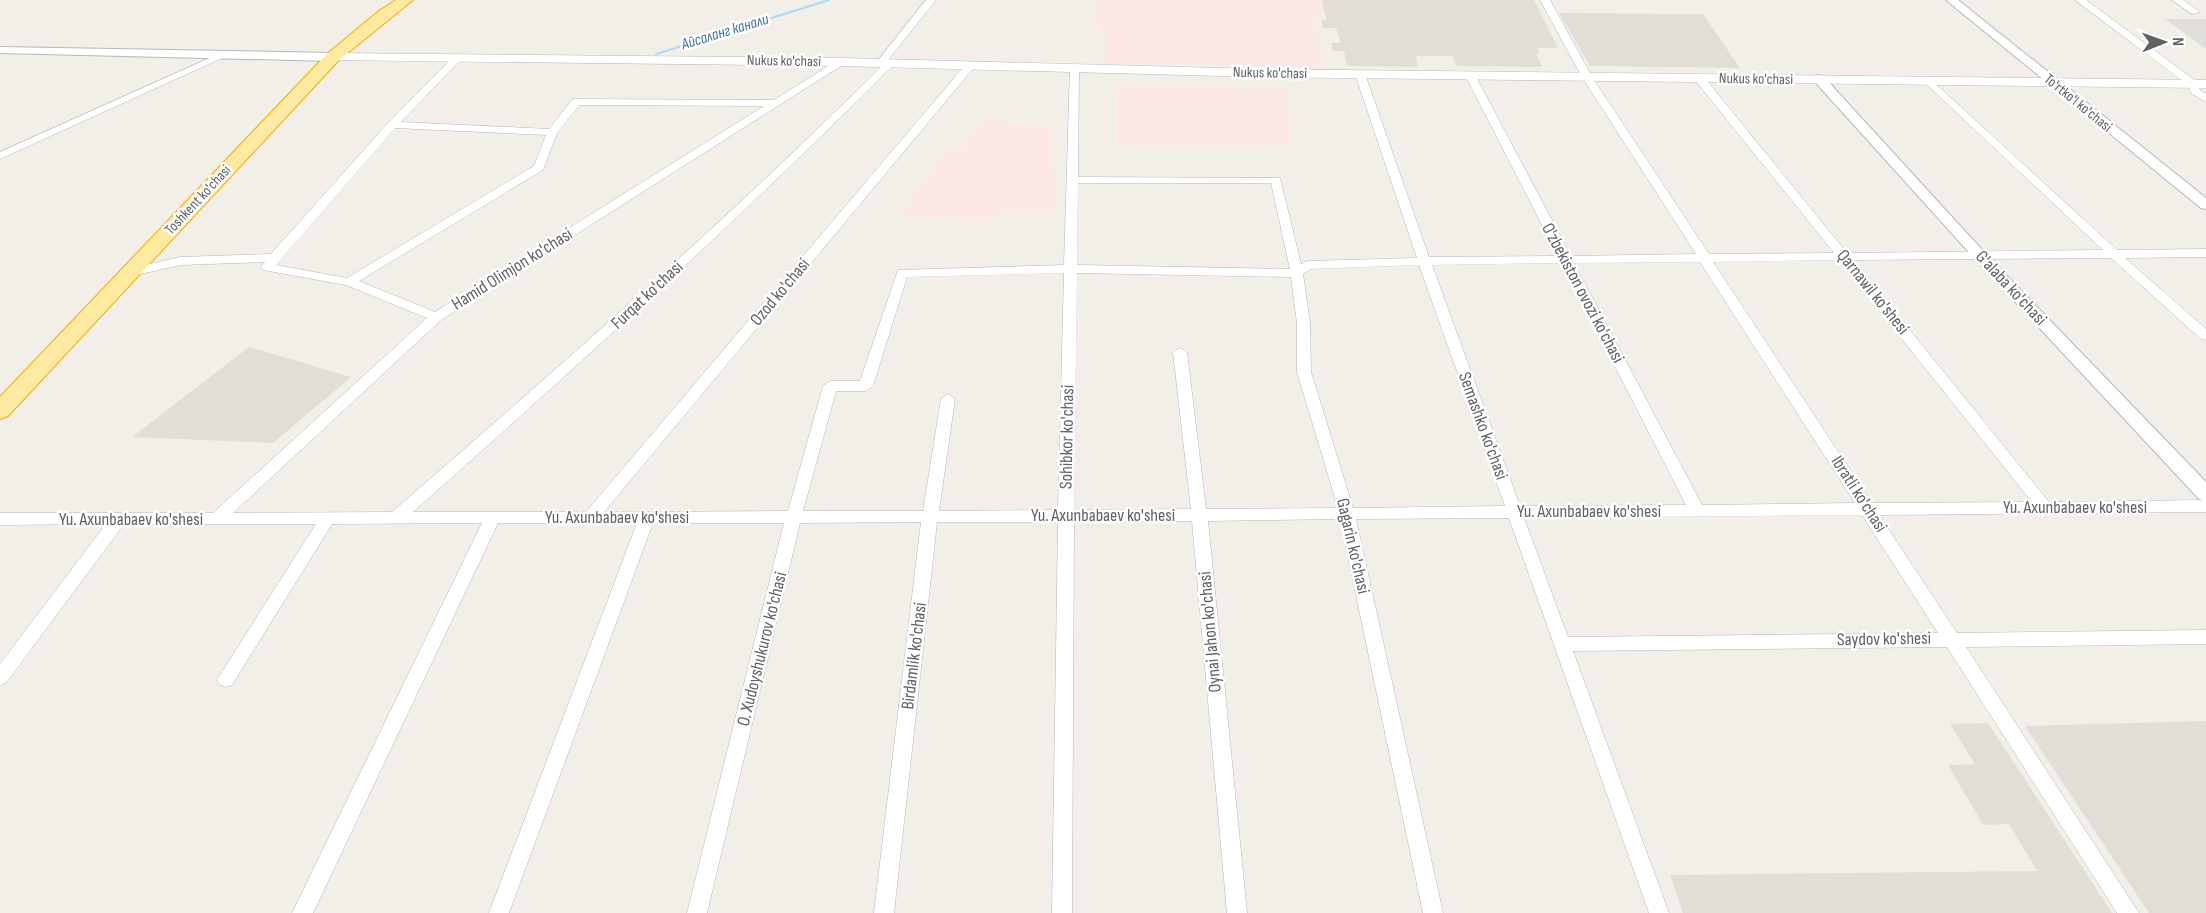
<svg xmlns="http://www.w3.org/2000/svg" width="2206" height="913" font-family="'Sofia Sans Condensed',sans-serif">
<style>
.industrial{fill:#e0deda}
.education{fill:#e1ded6}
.medical{fill:#fce8e6}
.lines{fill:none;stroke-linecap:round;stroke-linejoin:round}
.stream{stroke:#aadaff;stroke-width:2}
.minor-casing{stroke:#b5b8bc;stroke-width:1}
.tertiary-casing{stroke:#b5b8bc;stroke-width:2}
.secondary-casing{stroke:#b6babf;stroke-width:1}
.trunk-casing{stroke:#f9ab00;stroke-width:2}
.minor{fill:#fff;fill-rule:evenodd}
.tertiary{fill:#fff;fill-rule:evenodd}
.secondary{fill:#fff;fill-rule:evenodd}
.trunk{fill:#feeaa1;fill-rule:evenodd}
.labels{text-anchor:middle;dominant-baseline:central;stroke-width:5;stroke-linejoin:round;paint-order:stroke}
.far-street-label{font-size:15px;fill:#5f6368;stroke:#fff}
.far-water-label{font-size:16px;font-style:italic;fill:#4174aa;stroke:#fff}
.street-label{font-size:18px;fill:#5f6368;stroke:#fff}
</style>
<rect width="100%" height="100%" fill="#f1efe8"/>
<!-- industrial -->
<path class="industrial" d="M2165 19H2206V49Z"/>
<!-- education -->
<path class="education" d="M1322 0H1534L1558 48H1537L1540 53 1536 54 1542 67 1457 66 1452 56H1416L1418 67 1347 66 1344 51H1333L1331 43H1341L1336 28H1323L1321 20H1326Z
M1559 13 1703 14 1740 68 1590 66Z
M249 347 351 377 273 443 132 437Z
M2206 721V913H2149L2025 726Z
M1988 723 2112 913H1683L1670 875 2037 871 2009 824 1983 825 1948 765 1975 764 1950 724Z"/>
<!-- medical -->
<path class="medical" d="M1096 0H1322L1326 18H1315L1326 66 1105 63 1106 29H1093Z
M1116 86 1286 87 1293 146H1115Z
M984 119 1053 128 1055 212 1021 214 996 212 995 222 919 219 899 215 949 149 963 148Z"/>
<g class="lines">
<!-- stream -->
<path class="stream" d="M656 54 829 0"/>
<defs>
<path id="minor" d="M926 0H936L887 61 892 62V66C738 221 576 367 413 512H586L966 64 975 66 604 512 788 511 823 386 830 381H860L898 270 1064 265 1070 67 1079 69 1078 177 1280 178 1301 264 1308 261 1417 258 1355 74 1360 71 1365 74 1429 257 1558 256 1465 75 1470 72 1475 75 1571 256 1696 254 1582 77 1540 0H1550L1592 77 1709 254 1834 253 1695 80V76H1703L1847 253 2103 250 1924 82 1923 80 1928 77 2117 250 2206 249V257L2125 258 2206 329V340L2201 339 2111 258 1853 260 2049 502 2206 500V512L1879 515 1957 633 2206 630V644L1966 647 2139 913H2117L1947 647 1573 651 1669 913H1649L1509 518 1356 519 1443 913H1423L1340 519 1208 521 1247 913H1227L1192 521 1074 522 1072 913H1052L1058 522H937L894 913H874L921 522 800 523 707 913H687L784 523H653L509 913H489L637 523H498L313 913H292L482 523 332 524 232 685 226 687 220 685 217 680 220 675 316 524H124L6 683 0 685V664L106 524 0 525V513H213L427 318 346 285 263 270 261 267 265 262 181 265 131 276 127 275 125 272 127 269 181 257 271 254 388 123 455 55 463 57 401 122 549 129 572 100 576 99 774 100 838 60H844V64L441 320 233 513 392 512C559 367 725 222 882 66L876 63ZM579 105 764 106 435 312 359 281 543 170 557 133ZM395 128 546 135 534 166 347 278 276 265ZM1078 183H1271L1290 269 1077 265ZM1839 260 2032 502 1872 503 1713 262ZM1700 262 1855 503 1702 505 1574 263ZM1562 263 1686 505 1520 506 1432 265ZM1419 265 1505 506 1353 508 1311 372 1310 323 1303 274 1311 269ZM1064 273 1058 510 939 511 955 399 948 394 941 399 923 511H803L836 391H866L873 386 907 277ZM1077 273 1291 277 1297 323V372L1338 508 1206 509 1187 352 1180 348 1173 352 1191 509 1074 510ZM1862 515 1938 633 1568 637 1524 518Z
M2075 0H2086L2197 82 2200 90 2206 94V102L2191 93 2188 85Z
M2172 0H2183L2200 12 2192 14Z
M223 52 231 54 0 159V152Z"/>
<path id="tertiary" d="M1946 0H1958L2206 198V209L2201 208Z
M0 47 333 53 339 57 333 61 0 53Z
M1819 75 1823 76 1985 253 2206 482V501L2199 499 1975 259 1815 82V76Z"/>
<path id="secondary" d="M333 53 841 58 1259 69 2206 80V88L1259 77 841 66 328 60 326 57Z"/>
<path id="trunk" d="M396 0H413L339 60 8 416 0 419V397L327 54 379 11Z"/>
</defs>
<!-- minor casing -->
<use href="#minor" class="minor-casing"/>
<!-- tertiary casing -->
<use href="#tertiary" class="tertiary-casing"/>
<!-- secondary casing -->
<use href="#secondary" class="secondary-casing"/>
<!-- trunk casing -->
<use href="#trunk" class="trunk-casing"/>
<!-- minor -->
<use href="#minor" class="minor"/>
<!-- tertiary -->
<use href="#tertiary" class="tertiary"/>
<!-- secondary -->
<use href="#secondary" class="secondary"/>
<!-- trunk -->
<use href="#trunk" class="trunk"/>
</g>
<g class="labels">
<!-- far-street labels -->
<g class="far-street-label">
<text transform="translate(784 61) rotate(1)">Nukus ko'chasi</text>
<text transform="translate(1270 73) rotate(1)">Nukus ko'chasi</text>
<text transform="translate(1756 79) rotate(1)">Nukus ko'chasi</text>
<text transform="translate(2078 103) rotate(39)">To'rtko'l ko'chasi</text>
<text transform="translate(198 200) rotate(-47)">Toshkent ko'chasi</text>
</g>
<!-- far-water labels -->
<g class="far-water-label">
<text transform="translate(725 32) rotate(-17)">Айсаланг канали</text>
</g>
<!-- street labels -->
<g class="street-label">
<text transform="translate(512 269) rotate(-32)">Hamid Olimjon ko'chasi</text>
<text transform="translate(2011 288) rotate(47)">G'alaba ko'chasi</text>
<text transform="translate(780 292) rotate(-50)">Ozod ko'chasi</text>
<text transform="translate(1873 292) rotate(51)">Qarnawil ko'shesi</text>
<text transform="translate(1583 293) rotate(62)">O'zbekiston ovozi ko'chasi</text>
<text transform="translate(647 295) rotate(-43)">Furqat ko'chasi</text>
<text transform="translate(1483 426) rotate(70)">Semashko ko'chasi</text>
<text transform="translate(1067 437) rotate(-89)">Sohibkor ko'chasi</text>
<text transform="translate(1859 494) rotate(57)">Ibratli ko'chasi</text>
<text x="2075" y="507">Yu. Axunbabaev ko'shesi</text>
<text x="1589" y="511">Yu. Axunbabaev ko'shesi</text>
<text x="1103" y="515">Yu. Axunbabaev ko'shesi</text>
<text x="617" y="517">Yu. Axunbabaev ko'shesi</text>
<text x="131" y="519">Yu. Axunbabaev ko'shesi</text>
<text transform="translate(1353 546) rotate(77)">Gagarin ko'chasi</text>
<text transform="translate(1210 632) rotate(-95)">Oynai Jahon ko'chasi</text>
<text transform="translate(1884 639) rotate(-1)">Saydov ko'shesi</text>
<text transform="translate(762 649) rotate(-76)">O. Xudoyshukurov ko'chasi</text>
<text transform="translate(914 656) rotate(-83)">Birdamlik ko'chasi</text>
</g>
</g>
<!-- north arrow -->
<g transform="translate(2164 42) rotate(89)" stroke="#ffffff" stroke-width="4.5" paint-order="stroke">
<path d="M0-4.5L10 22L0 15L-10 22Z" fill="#5f6368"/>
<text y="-9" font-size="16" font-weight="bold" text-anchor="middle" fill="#5f6368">N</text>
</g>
</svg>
